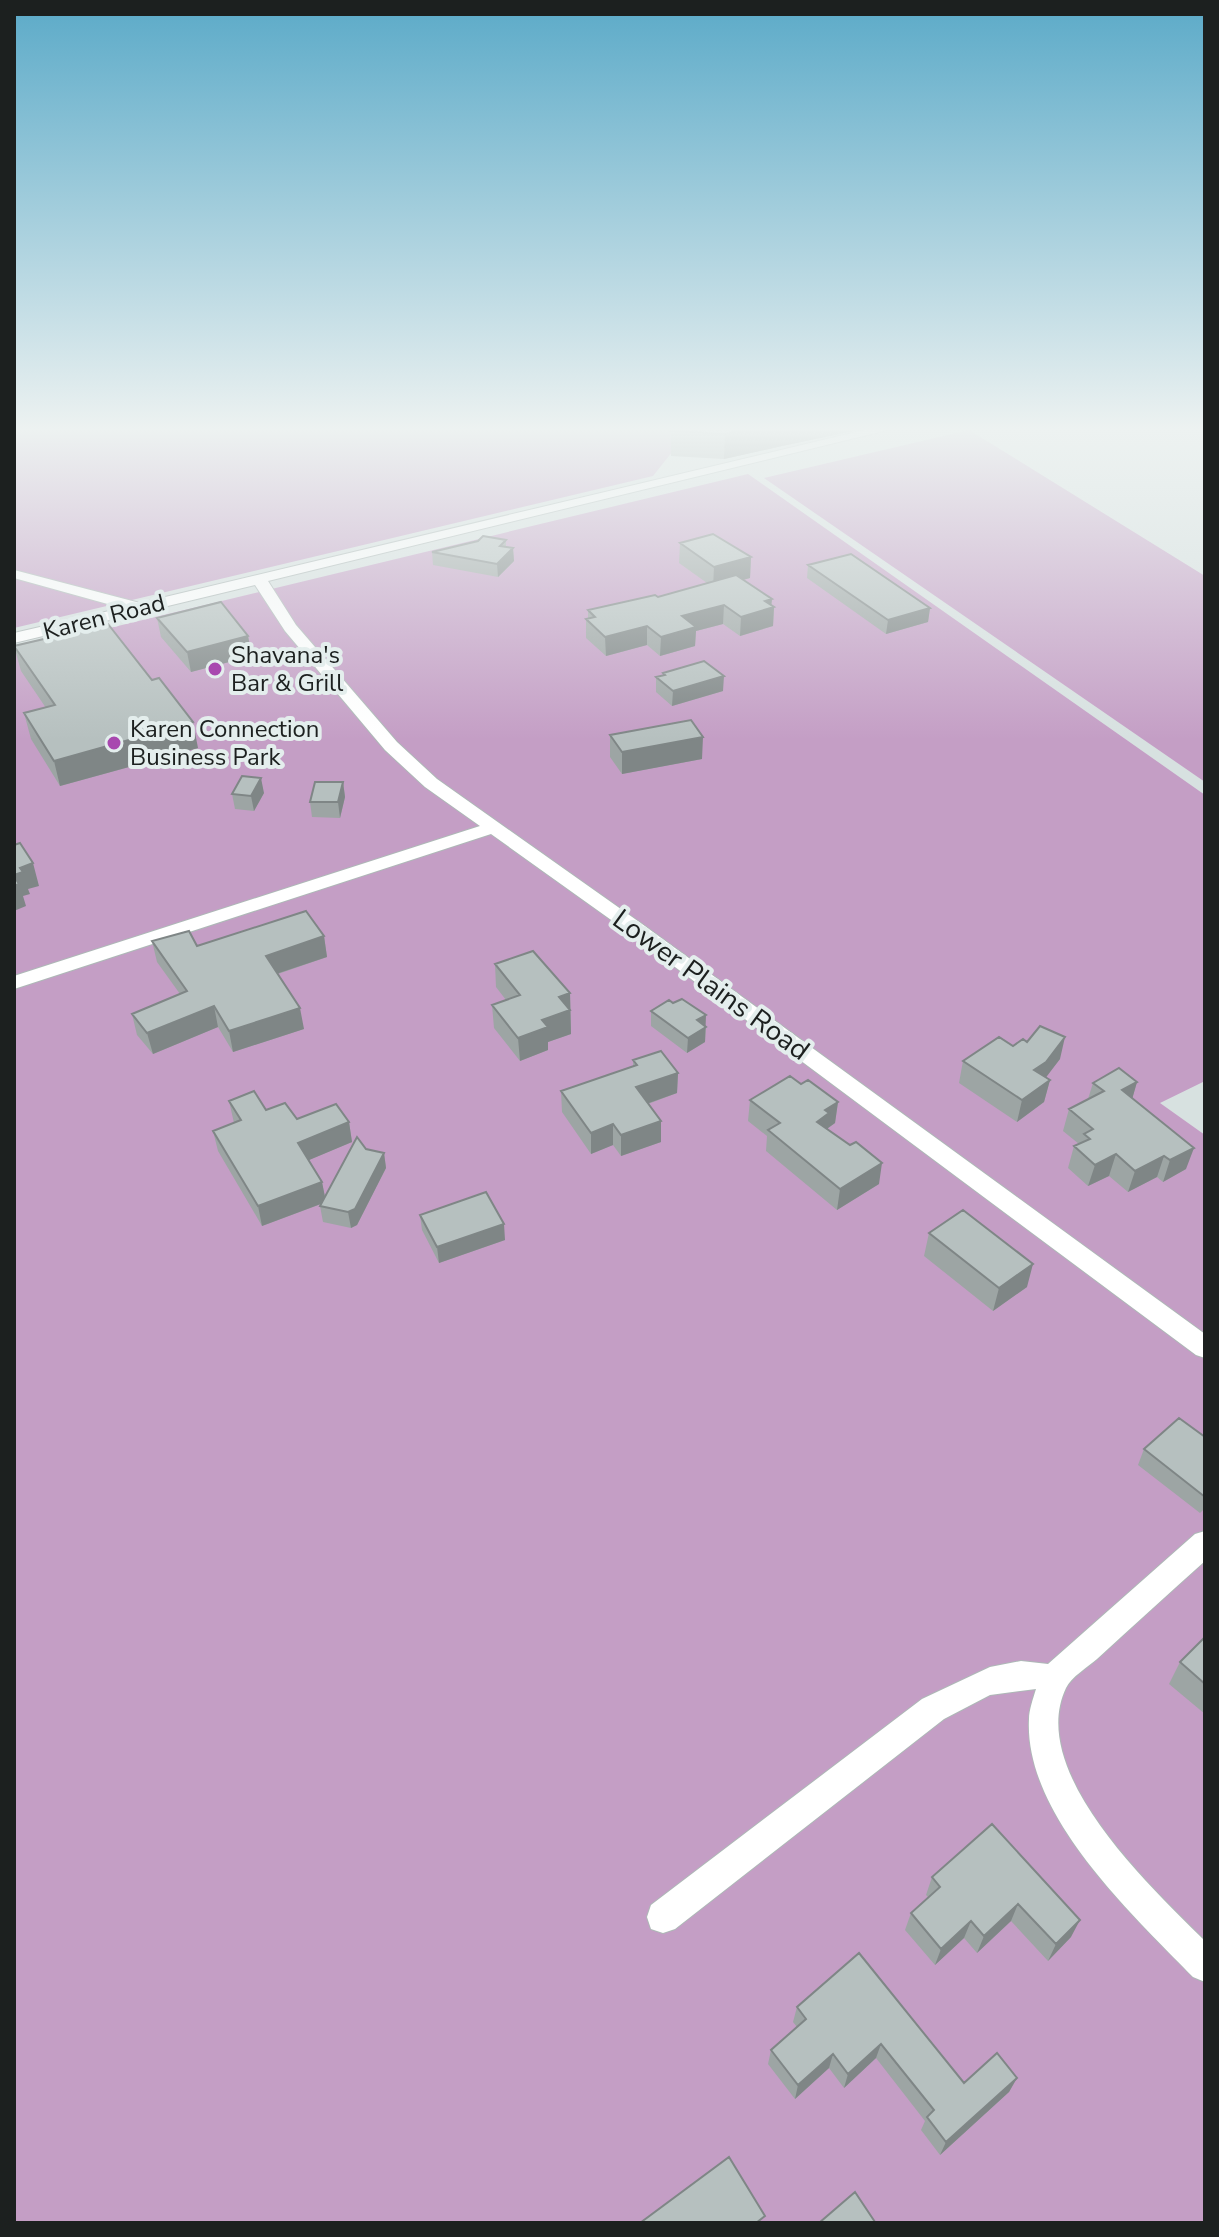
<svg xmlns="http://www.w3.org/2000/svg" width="1219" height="2237" font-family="'Nunito Sans',sans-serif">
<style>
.green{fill:#c49ec5}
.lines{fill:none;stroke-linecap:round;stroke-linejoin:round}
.street-casing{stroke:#aeb8b7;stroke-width:2}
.street{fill:#fff;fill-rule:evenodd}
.wall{fill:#9da5a4}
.shaded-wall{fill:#7f8686}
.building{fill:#b6c0bf;stroke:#7f8686;stroke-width:2}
.poi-dot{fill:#a848af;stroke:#e4eeed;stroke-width:3}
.labels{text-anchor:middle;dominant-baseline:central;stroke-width:8;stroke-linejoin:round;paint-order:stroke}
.far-street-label{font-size:24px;fill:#1c201f;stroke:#e4eeed}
.far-poi-label{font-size:24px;fill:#1c201f;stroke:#e4eeed;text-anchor:start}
.street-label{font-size:28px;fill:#1c201f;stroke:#e4eeed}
</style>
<rect width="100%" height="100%" fill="#d7e1e0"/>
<!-- green -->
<path class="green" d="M14 427H692L653 476 14 628Z
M969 430 1205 576V782L764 478Z
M748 474 1205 795V1081L1160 1103 1205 1135V2223H14V651Z"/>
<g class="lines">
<defs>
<path id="street" d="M877 427H900L268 581 296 625 397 742 437 779 642 924 1205 1334V1358L1196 1355 628 932 491 834 14 989V976L480 826 425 787 385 750 285 631 255 585 14 643V633L122 608 14 578V570L140 603Z
M1205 1531V1561C1169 1593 1133 1626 1097 1659 1088 1667 1071 1677 1066 1688 1026 1772 1152 1888 1205 1941V1982L1193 1977C1132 1914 1024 1815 1029 1719 1029 1710 1033 1699 1036 1689L990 1695 944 1719 675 1929 663 1933 651 1929 647 1917 651 1905 922 1699 990 1667 1021 1661 1048 1664 1195 1534Z"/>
</defs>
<!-- street casing -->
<use href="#street" class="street-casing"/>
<!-- street -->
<use href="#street" class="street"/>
</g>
<!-- wall -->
<path class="wall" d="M675 427H872L782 446V442V446L724 459 671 456V431Z
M506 540V547L513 548 514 561 498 577 433 565 432 552Z
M680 543 751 557 750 578 743 580 772 599 771 605 774 607 773 626 740 636 723 624 696 631 695 646 660 656 647 645 606 656 586 638V619H588V610L658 597 707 583 679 563Z
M808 565 930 608 928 622 886 634 807 578Z
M157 618 248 636 252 656 191 672 161 637Z
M14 646 152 680 198 748 60 786 31 739 24 713 46 708 21 671Z
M663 673 723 691 672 706 656 692V677L663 675Z
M610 735 702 759 622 774 610 757Z
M343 782 345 797 340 818 312 817 310 802Z
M264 793 254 811 235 809 232 794Z
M324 936 327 957 278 974 304 1029 233 1052 218 1027 153 1054 137 1035 132 1014 180 994 157 962 152 941 197 946Z
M495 964 570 993 571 1034 548 1042V1050L520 1061 494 1028 492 1005 506 1000 496 987Z
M651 1011 706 1027 705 1042 687 1053 651 1026Z
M1013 1046 1060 1059 1045 1077 1050 1080 1044 1102 1017 1122 959 1083 963 1061Z
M633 1060 678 1073 677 1093 648 1104 661 1121V1142L621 1156 613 1145 591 1154 562 1112 561 1091 633 1066Z
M1137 1082 1132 1099 1186 1169 1163 1182 1157 1177 1128 1192 1109 1176 1088 1186 1068 1168 1074 1146 1079 1144 1063 1131 1069 1109 1088 1099 1093 1083Z
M801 1084 838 1102 835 1123 827 1129 879 1184 837 1210 766 1151 767 1136 748 1121 750 1100Z
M229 1101 297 1119 349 1122 352 1142 309 1160 322 1182 325 1197 366 1149 384 1153 386 1168 357 1225 351 1228 323 1222 320 1206 321 1204 262 1226 218 1151 213 1131 234 1123Z
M420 1215 505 1240 439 1263 422 1230Z
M929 1233 1027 1287 993 1311 924 1256Z
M1205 1437V1508L1200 1513 1138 1465 1144 1449Z
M1205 1637V1714L1169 1684 1180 1662Z
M992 1824 1071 1937 1048 1961 1011 1921 977 1953 964 1938 935 1965 905 1930 911 1913 928 1897 926 1895 932 1877Z
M859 1953 964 2083 1017 2078 1009 2092 940 2155 921 2130 925 2121 876 2058 844 2088 829 2068 795 2099 768 2064 771 2050 797 2027 793 2022 797 2007Z"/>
<!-- shaded-wall -->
<path class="shaded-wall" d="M755 427H783L782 446 724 459 725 434Z
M783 427H872L782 446Z
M513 548 514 561 498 577 497 564Z
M751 557 750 578 713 588 714 567Z
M772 599 771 608 774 607 773 626 740 636 741 617 765 601Z
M724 605 723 624 696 631 695 646 660 656 661 637 682 616Z
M930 608 928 622 886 634 888 620Z
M647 626V645L606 656 605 637Z
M248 636 252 656 191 672 187 652Z
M724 676 723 691 672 706 673 691Z
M193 722 198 748 60 786 54 761Z
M703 737 702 759 622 774V752Z
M261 778 264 793 254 811 251 796Z
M343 782 345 797 340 818 338 802Z
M33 863 39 886 28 889 30 894 23 896 26 906 14 911V875L20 868Z
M324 936 327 957 270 976 266 956Z
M570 993 571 1034 548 1042V1050L520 1061 518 1038 542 1020 559 997Z
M214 1006 218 1027 153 1054 147 1033Z
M300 1008 304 1029 233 1052 229 1031Z
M706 1015 705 1042 687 1053 688 1038 697 1020Z
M1065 1037 1060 1059 1041 1084 1034 1070Z
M678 1073 677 1093 635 1108 636 1087Z
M1050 1080 1044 1102 1017 1122 1022 1100Z
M1137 1082 1131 1103 1122 1090Z
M838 1102 835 1123 828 1128 827 1134 817 1122 825 1110Z
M661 1121V1142L621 1156V1135Z
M349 1122 352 1142 302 1163 298 1143Z
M613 1124V1145L591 1154V1133Z
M1194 1148 1186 1169 1163 1182 1170 1160Z
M384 1153 386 1168 357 1225 351 1228 348 1212Z
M1116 1154 1109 1176 1088 1186 1095 1165Z
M1164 1156 1157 1177 1128 1192 1135 1171Z
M882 1163 879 1184 837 1210 840 1189Z
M322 1182 326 1202 262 1226 258 1206Z
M504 1224 505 1240 439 1263 437 1247Z
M1033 1264 1027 1287 993 1311 999 1288Z
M1018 1904 1011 1921 977 1953 984 1936Z
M1080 1920 1071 1937 1048 1961 1056 1944Z
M971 1921 964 1938 935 1965 941 1949Z
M881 2044 876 2058 844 2088 848 2074Z
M833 2054 829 2068 795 2099 798 2085Z
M1017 2078 1009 2092 940 2155 946 2142Z"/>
<!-- building -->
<path class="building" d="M675 427H755L725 434 671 431Z
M713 534 751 557 714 567 680 543Z
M483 536 506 540 500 546 513 548 497 564 432 552 478 541Z
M851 554 930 608 888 620 808 565Z
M736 575 772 599 765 601 774 607 741 617 724 605 682 616 696 627 661 637 647 626 605 637 586 619 595 617 588 610 655 595 658 597Z
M221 602 248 636 187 652 157 618Z
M108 624 152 680 159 678 193 722 54 761 24 713 55 705 14 646Z
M704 661 724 676 673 691 656 677 665 675 663 673Z
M691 720 703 737 622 752 610 735Z
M242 776 261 778 251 796 232 794Z
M315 782H343L338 802H310Z
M20 843 33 863 20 868 23 872 14 875V845Z
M14 876 19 884 14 886Z
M306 911 324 936 266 956 300 1008 229 1031 214 1006 147 1033 132 1014 187 991 152 941 189 931 197 946Z
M533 951 570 993 559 997 570 1010 542 1020 548 1027 518 1038 492 1005 520 995 495 964Z
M682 999 706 1015 697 1020 706 1027 688 1038 651 1011 669 1000 673 1003Z
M1040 1026 1065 1037 1046 1062 1034 1070 1050 1080 1022 1100 963 1061 999 1037 1013 1046 1023 1039 1027 1042Z
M661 1051 678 1073 636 1087 661 1121 621 1135 613 1124 591 1133 561 1091 637 1065 633 1060Z
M1119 1068 1137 1082 1122 1090 1194 1148 1170 1160 1164 1156 1135 1171 1116 1154 1095 1165 1074 1146 1090 1139 1084 1134 1093 1129 1069 1109 1104 1091 1093 1083Z
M790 1076 801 1084 808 1080 838 1102 825 1110 829 1113 817 1122 850 1145 856 1142 882 1163 840 1189 768 1130 780 1123 750 1100Z
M254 1091 266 1110 285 1103 297 1119 336 1104 349 1122 298 1143 322 1182 258 1206 213 1131 241 1120 229 1101Z
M357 1137 366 1149 384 1153 355 1209 348 1212 320 1206Z
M486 1192 504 1224 437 1247 420 1215Z
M963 1210 1033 1264 999 1288 929 1233Z
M1179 1418 1205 1437V1497L1144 1449Z
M1205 1637V1684L1180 1662Z
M992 1824 1080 1920 1056 1944 1018 1904 984 1936 971 1921 941 1949 911 1913 940 1887 932 1877Z
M859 1953 964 2083 997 2053 1017 2078 946 2142 927 2117 934 2110 881 2044 848 2074 833 2054 798 2085 771 2050 806 2019 797 2007Z
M729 2157 765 2216 756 2223H640Z
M855 2192 875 2222 819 2223Z"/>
<!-- sky -->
<linearGradient id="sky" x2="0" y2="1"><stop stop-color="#5baac8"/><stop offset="0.58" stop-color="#edf2f1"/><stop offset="1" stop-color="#edf2f1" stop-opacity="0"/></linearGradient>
<rect width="1219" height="740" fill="url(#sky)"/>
<!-- markers -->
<g class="poi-dot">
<circle cx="215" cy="669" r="8"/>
<circle cx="114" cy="743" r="8"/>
</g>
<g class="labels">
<!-- far-street labels -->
<g class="far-street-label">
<text transform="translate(104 617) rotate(-14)">Karen Road</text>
</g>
<!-- far-poi labels -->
<g class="far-poi-label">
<text x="231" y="655">Shavana's<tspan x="231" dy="28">Bar &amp; Grill</tspan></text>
<text x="130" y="729">Karen Connection<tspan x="130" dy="28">Business Park</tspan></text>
</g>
<!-- street labels -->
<g class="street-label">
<text transform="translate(711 985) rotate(36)">Lower Plains Road</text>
</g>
</g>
<!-- border -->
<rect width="1219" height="2237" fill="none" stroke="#1c201f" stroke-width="32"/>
</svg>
